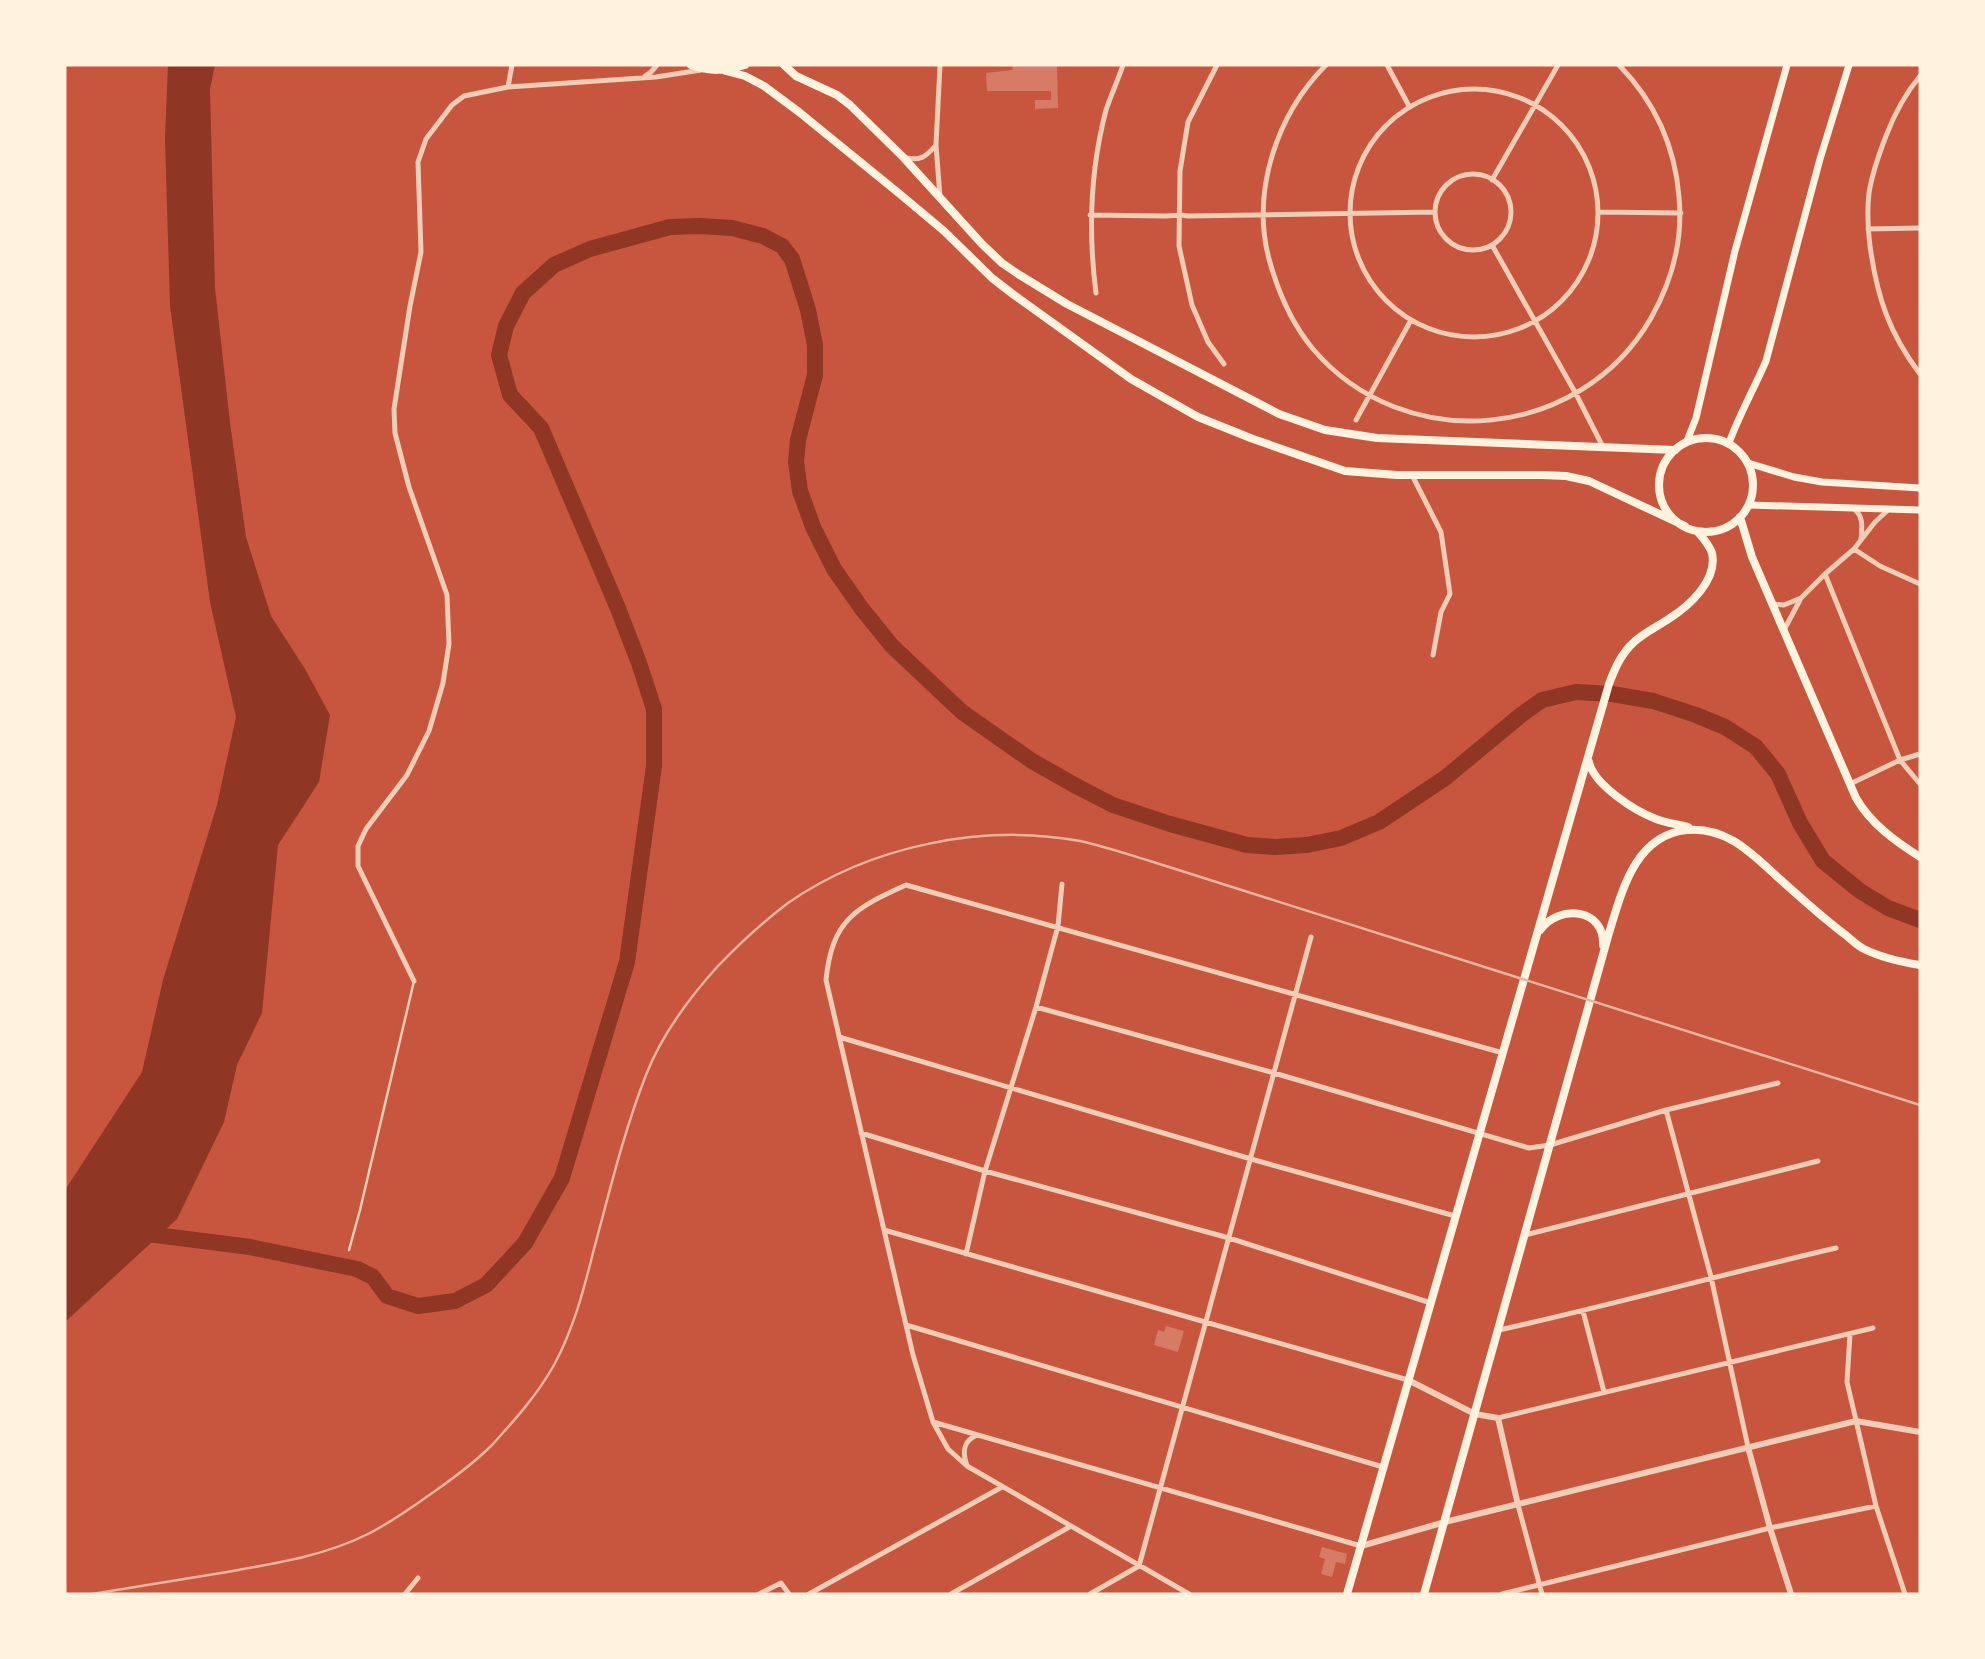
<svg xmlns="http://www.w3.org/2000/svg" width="1985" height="1659" font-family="'Playfair Display',serif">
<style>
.water{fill:#8f3625}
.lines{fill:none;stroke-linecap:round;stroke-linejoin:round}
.river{stroke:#8f3625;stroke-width:16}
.building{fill:#d67c66}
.service{stroke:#f1ccb7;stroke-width:2.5}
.minor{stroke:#f1ccb7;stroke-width:5}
.tertiary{stroke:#f1ccb7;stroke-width:6}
.secondary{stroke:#fff3e0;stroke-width:7}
.primary{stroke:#fff3e0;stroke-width:8}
.rail{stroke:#e9b49f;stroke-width:2.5}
</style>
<rect width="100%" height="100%" fill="#c8553d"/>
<!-- water -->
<path class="water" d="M168 65H215L210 89 215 288 230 423 246 537 271 616 305 669 330 715 319 782 278 845 262 1013 237 1065 224 1122 177 1219 65 1322V1190L142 1072 163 980 217 805 236 717 210 602 170 306 165 138Z"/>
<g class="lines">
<!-- river -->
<path class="river" d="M140 1233 250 1247 357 1269 373 1277 387 1296 418 1306 455 1301 486 1285 525 1243 562 1178 627 962 654 766V709L639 663 617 606 541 428 510 395 499 355 506 326 523 293 554 265 590 249 670 227 700 226 732 228 763 236 782 246 792 259 808 310 815 345V375L798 440 796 462 800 491 813 527 834 569 862 609 892 646 962 712 1032 761 1078 787 1113 805 1170 824 1247 845 1275 847 1307 845 1341 838 1379 822 1445 778 1521 715 1542 700 1576 692 1612 694 1653 701 1696 715 1725 727 1756 747 1778 774 1800 823 1823 861 1860 891 1888 908 1920 920"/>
</g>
<!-- building -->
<path class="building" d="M1013 65H1057L1058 108 1035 109V100H1051V91H987L986 73 1012 70Z
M1166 1326 1184 1331 1178 1352 1154 1345 1158 1330 1164 1332Z
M1322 1547 1347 1554 1345 1564 1336 1562 1332 1577 1321 1574 1325 1559 1319 1557Z"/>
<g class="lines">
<!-- service -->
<path class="service" d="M349 1250 360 1210 414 981"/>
<!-- minor -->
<path class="minor" d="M1217 65 1188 122 1180 171 1179 246 1192 305 1208 342 1224 364
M1326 65C1277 114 1251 191 1269 259 1278 292 1291 323 1313 349 1405 457 1580 441 1651 318 1672 281 1683 239 1679 197 1675 146 1654 101 1619 65
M1387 65 1409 106
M645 76 651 72 657 65
M1920 76C1905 94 1894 115 1886 136 1879 154 1872 174 1869 193 1867 210 1868 229 1870 246 1877 297 1889 333 1920 374
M508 87 512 65
M1350 213a124 124 0 1 1 248 0a124 124 0 1 1-248 0Z
M904 157C919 162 926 157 936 145
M1435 212a38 38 0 1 1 76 0a38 38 0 1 1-76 0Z
M1492 180 1558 65
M940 197 936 145 940 65
M1598 212 1681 213
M1090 215 1166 216 1181 215 1188 216 1435 212
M1868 229 1920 228
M1492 245 1576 394 1603 447
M1096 293C1088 231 1090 171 1106 110 1111 95 1118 80 1123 65
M1356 420 1411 320
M1412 475 1441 532 1450 594 1441 612 1433 655
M1853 508C1864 516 1862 527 1861 539
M1854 549 1880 566 1920 584
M1825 574 1900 760 1920 784
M1773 604 1784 605 1801 598
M1784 630 1801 598 1825 574 1854 549 1875 522 1888 510
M1850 784 1900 760 1920 754
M414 981 358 866V846L366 829 407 775 429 731 443 683 449 644 447 595 409 487 395 433 394 409 410 306 421 252 418 162 426 139 452 105 464 96 508 87 656 77 701 70
M1036 1007 1274 1073 1529 1148 1550 1145 1666 1110 1778 1083
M839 1037 1251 1159 1455 1216
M1666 1110 1711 1277 1748 1447
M861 1133 985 1171 1229 1238 1431 1303
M884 1230 1408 1380
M1525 1235 1818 1161
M966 1254 985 1171 1036 1007 1058 926 1062 884
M1583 1311 1604 1392
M906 1325 1383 1467
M1499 1330C1612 1305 1723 1274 1836 1248
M1850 1334 1847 1382 1876 1506 1905 1594
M1498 1418 1873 1328
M933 1422 1361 1546
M967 1466C962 1452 963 1441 977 1435
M1518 1505 1542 1594
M405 1594 418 1578
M759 1594 781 1583 789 1594
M809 1594 1002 1487
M951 1594 1071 1526
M1090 1594 1139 1566 1311 937
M1189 1594 967 1466 948 1449 933 1422 913 1355 826 980C832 920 855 908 906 885L1503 1053
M1502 1594 1770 1528 1876 1506"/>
<!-- tertiary -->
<path class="tertiary" d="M1408 1380 1475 1414 1498 1418 1518 1505
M1748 1447 1770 1528 1791 1594
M1361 1546 1445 1522 1856 1421 1920 1432"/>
<!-- secondary -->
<path class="secondary" d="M1687 441 1696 418 1735 251 1787 65
M1729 443C1739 415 1754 389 1766 361L1820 159 1849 65
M1748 463 1794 477 1822 482 1920 488
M1749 505 1920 510"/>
<!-- primary -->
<path class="primary" d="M691 65C710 72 725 71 745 65
M784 65 796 76 837 95 850 105 903 157 982 244 1002 263 1018 274 1067 304 1279 414 1325 430 1377 438 1675 450
M726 71 745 76 764 86 799 112 901 195 944 231 992 278 1014 295 1131 379 1198 417 1253 439 1345 471 1397 475H1542L1566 476 1589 481 1685 526
M1659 485a47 47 0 1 1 94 0a47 47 0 1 1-94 0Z
M1740 517 1752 557 1856 798C1871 824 1895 841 1920 857
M1589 762C1594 785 1635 811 1656 819 1666 823 1677 824 1688 827
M1540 930C1560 903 1605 909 1603 945
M1347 1594 1609 684C1615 668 1621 654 1634 642 1645 632 1657 627 1670 618 1689 606 1718 580 1712 553 1709 544 1703 538 1697 531
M1424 1594 1609 933C1622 891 1635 835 1687 830 1728 826 1754 856 1782 881 1802 899 1822 917 1843 933 1850 938 1856 945 1864 949 1882 958 1901 962 1920 965"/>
<!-- rail -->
<path class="rail" d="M92 1594C135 1587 178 1580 221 1573 271 1564 322 1557 368 1534 392 1522 414 1506 435 1491 455 1477 475 1462 492 1445 514 1421 538 1394 554 1365 574 1328 584 1289 594 1249 610 1190 624 1131 646 1075 662 1034 689 998 718 966 740 943 763 922 788 903 870 846 982 823 1080 841 1103 846 1127 854 1150 861L1920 1105"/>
</g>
<!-- border -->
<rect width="1985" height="1659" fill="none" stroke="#fff3e0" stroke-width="133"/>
</svg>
